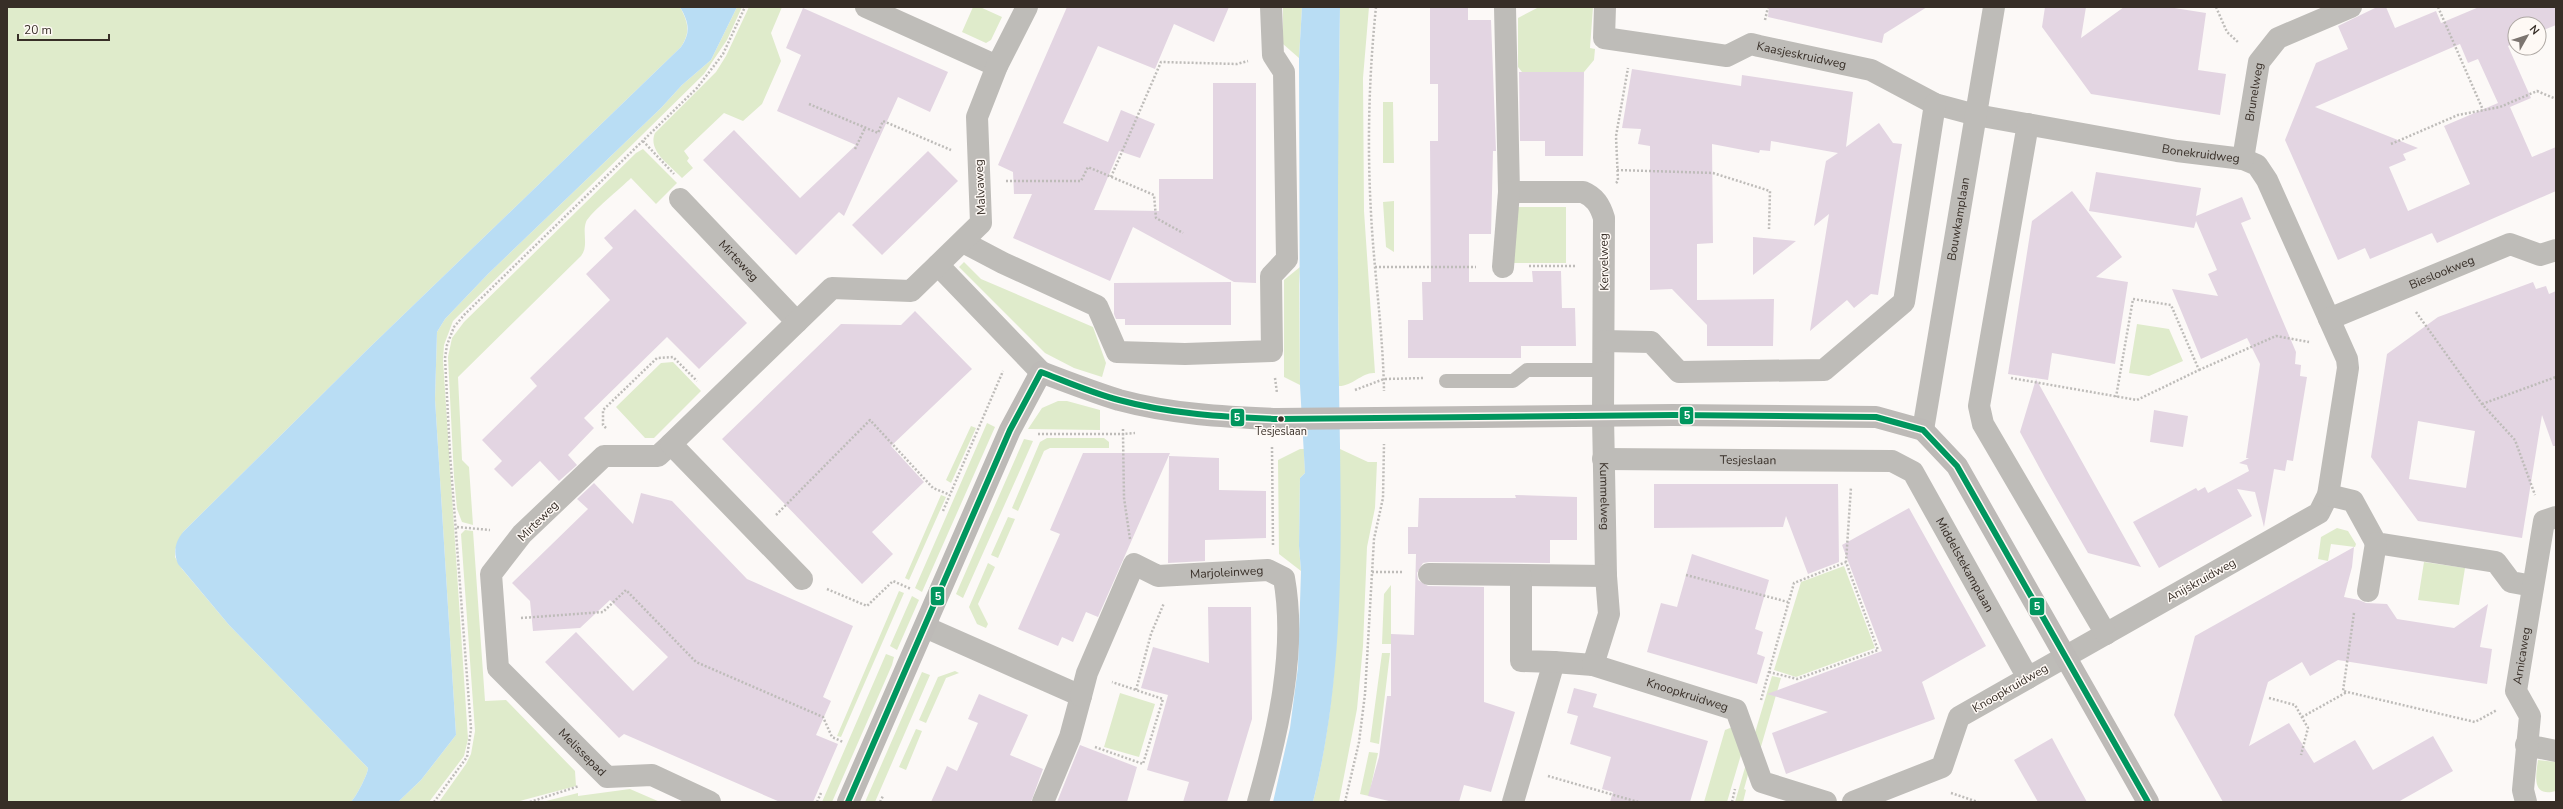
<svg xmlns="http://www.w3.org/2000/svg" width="2563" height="809" font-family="'Nunito Sans',sans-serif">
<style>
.green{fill:#dfebcb}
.water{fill:#b9ddf4}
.building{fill:#e3d5e2;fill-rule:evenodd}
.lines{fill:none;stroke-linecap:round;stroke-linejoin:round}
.path{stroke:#bebcb9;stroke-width:2.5;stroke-dasharray:2 2;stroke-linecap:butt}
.lane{stroke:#bebcb8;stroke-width:14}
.street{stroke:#bebcb8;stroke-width:22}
.secondary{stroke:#bdbab7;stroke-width:22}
.bus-1-casing{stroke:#fef9f5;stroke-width:9}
.bus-1{stroke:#00965e;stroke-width:6}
.bus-dot{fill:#372e27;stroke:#fef9f5;stroke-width:1.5}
.labels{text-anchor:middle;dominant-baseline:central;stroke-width:3;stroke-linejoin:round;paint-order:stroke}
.bus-label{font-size:11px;fill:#372e27;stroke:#fef9f5}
.street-label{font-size:12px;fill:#372e27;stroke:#fef9f5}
.line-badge{stroke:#fef9f5;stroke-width:1.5}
.badge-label{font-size:11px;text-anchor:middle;font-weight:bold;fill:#fff}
</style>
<rect width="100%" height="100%" fill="#fcf9f7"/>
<!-- green -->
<path class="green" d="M7 7H680C688 22 691 32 681 47L369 348 183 532 175 550V557L182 569 229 625 368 768C368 774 356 797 351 802H7Z
M737 7H742L727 40 704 74 453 321 444 345 443 360 468 739 464 756 429 802H398L421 780 456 735 435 399 437 332 445 319 488 274 661 108 682 85 711 60Z
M749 7H782L771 33 781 61 762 104 743 121 724 113 684 151 689 158 687 161 693 168 682 178C671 166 647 151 655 133L716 72 726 56Z
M973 7H980L1002 17 991 40 986 43 962 32Z
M1283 7H1302L1299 58 1283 44Z
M1340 7H1369L1363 78 1364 211 1375 373C1362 372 1353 386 1339 386L1337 200Z
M1539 7H1593L1590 48 1595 49 1594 60 1584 72H1522L1518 67V18Z
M1383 102H1393L1394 163H1383Z
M643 149 677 183 656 204 631 178C622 187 590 213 586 222 582 233 589 246 581 256L458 377 462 460 469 467 473 525 462 522 457 509 454 477 448 357 452 338 464 322 636 153Z
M1394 201V252L1386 247 1383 202Z
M1513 207H1566V263H1513Z
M964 262 981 279 1093 327 1106 363 1102 377 1074 368 1045 353 959 267Z
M1300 267 1299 284 1300 385 1284 377V280Z
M2137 324 2169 329 2183 361 2149 376 2129 373Z
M673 362 701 391 654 438H645L616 407 661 363Z
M1058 401H1067L1100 410V430L1028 429 1042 408Z
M987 423 995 427 922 592 915 588Z
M971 426 976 428 951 483 946 480Z
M1047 438H1104L1109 442V448H1050L1044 451 1018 511 1012 508 1040 442Z
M1024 439 1033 441 963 598 956 594Z
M1300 449H1304L1305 473 1300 478 1299 546 1301 571 1279 554 1278 460Z
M1340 449 1368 462H1377L1375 508 1367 547 1363 646 1357 709 1339 802H1313C1342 683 1340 571 1340 449Z
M941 495 946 497 909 580 905 578Z
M1008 517 1015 519 998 558 991 555Z
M2337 528 2348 531 2356 544 2355 547 2331 544 2328 561 2318 559 2321 537Z
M465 530 473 531 485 701 506 700 575 771 576 786 516 802H439L466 764 471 754 475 731 461 534Z
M2424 562 2465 568 2459 605 2418 600Z
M988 563 995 567 978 604 988 624 986 628 977 624 969 607Z
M1844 566 1875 648 1796 677 1774 670 1801 582Z
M1391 585V644H1382L1384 594Z
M899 591 904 593 841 737 837 736Z
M912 596 919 600 897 650 890 646Z
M1382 653H1390L1379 744 1370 742Z
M886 654 894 657 892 665 832 802H822Z
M955 671 959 673 946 678 926 723 919 720 938 677Z
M922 672 930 675 875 802H865Z
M1772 676 1781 678 1760 750 1754 736Z
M1120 693 1155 704 1139 757 1104 747Z
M1735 726 1743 748 1727 802H1704L1725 730Z
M916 729 922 731 906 770 899 767Z
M1369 752 1378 753 1369 796 1360 794Z
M2538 760 2556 762V791C2531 798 2536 775 2538 760Z
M1746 764 1749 771 1744 789 1746 790 1743 802H1735Z
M630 789 660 802H542L578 793V796Z"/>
<!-- water -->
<path class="water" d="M680 7H737L711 60 682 85 661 108 488 274 445 319 437 332 435 399 456 735 421 780 398 802H351C356 797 368 774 368 768L229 625 178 564C173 552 175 542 183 532L369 348 681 47C691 33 689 22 680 7Z
M1302 7H1340C1338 133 1337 258 1339 384 1341 524 1347 665 1313 802H1273L1290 728 1298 667 1301 571 1299 546 1300 478 1305 473 1300 385 1299 58Z"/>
<!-- building -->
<path class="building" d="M1067 7H1229L1214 42 1174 24 1155 69 1098 46 1063 123 1108 142 1121 110 1155 124 1140 158 1119 151 1094 210 1159 211V179H1213V83H1256V283L1234 282 1133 227 1110 281 1013 238 1032 194H1014L1013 172 998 165Z
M1430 7H1468V20H1491L1496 151H1493L1491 234H1469V282H1533L1532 271H1561L1562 308H1575L1576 346H1521V358H1408V320H1423L1422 282H1431L1430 141H1438V84H1430Z
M1769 7H1927L1884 34 1882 43 1768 17Z
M2045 7H2086L2081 38 2124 7H2168L2206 13 2198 70 2226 74 2220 115 2091 94 2042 27Z
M2377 7H2386L2395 28 2436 11 2441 23 2479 7H2556V25L2539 32V24H2515V43L2508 46 2531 98 2510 107 2532 157 2556 147V191L2437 243 2432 233 2370 259 2365 248 2338 260 2285 140 2316 63 2348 49 2338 26ZM2460 44 2468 63 2478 59 2498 103 2444 126 2470 184 2408 211 2389 167 2406 160 2403 154 2418 148 2315 107Z
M803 8 948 72 930 112 898 97 844 216 839 212 796 255 703 160 734 130 800 198 856 145 777 111 801 55 786 48Z
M1632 69 1741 86 1742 75 1853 92 1846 147 1879 123 1893 143 1902 144 1878 295 1871 294 1854 308 1847 300 1810 331 1829 214 1814 226 1826 161 1838 153 1771 141 1770 151 1760 150 1759 153 1712 144 1713 243 1697 244V300L1774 299 1773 346H1707V325L1672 289 1650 290V146L1638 144 1641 129 1622 128Z
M1519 72H1584L1583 156H1545V141H1520Z
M928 151 958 181 882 255 852 225Z
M2096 172 2201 188 2196 216 2242 197 2251 219 2241 223 2296 352 2295 364 2301 365 2300 376 2307 377 2293 461 2287 460 2285 471 2274 469 2264 527 2255 492 2237 489 2252 516 2159 568 2133 522 2196 488 2198 491 2205 487 2208 493 2249 471 2247 465 2239 463 2249 458H2246L2260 364 2247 338 2201 359 2172 289 2218 296 2208 274 2217 270 2196 221 2194 228 2089 211Z
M2072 191 2122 257 2096 277 2128 282 2115 364 2052 353 2048 380 2008 374 2032 221Z
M635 209 747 323 699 369 667 337 584 418 594 428 568 455 577 465 559 481 540 461 512 487 494 469 502 461 482 440 537 386 530 378 610 300 586 274 613 248 604 238Z
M1753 237 1796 241 1753 275Z
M1231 282V325H1125V319H1116L1114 314V283Z
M2533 282 2536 289 2546 286 2549 294 2556 291V446H2553L2542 415 2522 538 2418 521 2371 457 2387 354 2438 317ZM2418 421 2475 431 2466 488 2409 479Z
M915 311 972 369 891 446 924 482 872 532 893 554 862 584 722 439 841 324 901 325Z
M2036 379 2095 485 2141 567 2088 553 2045 478 2020 432Z
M2154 410 2188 416 2183 447 2150 442Z
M1083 453H1170L1098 617 1086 612 1073 642 1062 637 1058 646 1018 629 1060 534 1050 530Z
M1169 456 1219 458V490L1266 491V538L1205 540V561L1168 563Z
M594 483 633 524 641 493 672 501 747 579 853 626 823 697 831 701 816 735 838 744 813 802H780L624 734 619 738 545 662 576 632 633 691 668 657 610 600 580 628 533 631 530 601 512 583 588 509 577 499Z
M1654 484H1838L1839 562 1808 574 1786 516 1783 527 1654 528Z
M1515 495 1577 497V540H1550V563L1429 562 1423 563 1417 573 1418 580 1428 586 1484 587V702L1515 712 1491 792 1464 785 1459 802H1393L1368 796 1379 757 1387 696H1391V634L1414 635 1416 554H1408V527H1418L1419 498H1516Z
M1909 508 1986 646 1922 682 1935 719 1786 774 1772 733 1828 712 1767 694 1882 651 1842 545Z
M2354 547 2352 567 2344 597 2359 600 2366 603 2387 604 2397 619 2454 628 2488 604 2480 647 2492 649 2487 684 2338 660 2310 676 2302 662 2268 682 2249 746 2289 723 2314 763 2355 740 2373 770 2433 736 2453 771 2398 802H2223L2174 715 2195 636Z
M1692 554 1769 580 1755 629 1763 632 1757 654 1765 657 1757 684 1647 652 1661 603 1677 607Z
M1208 607H1251L1252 719 1227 802H1183L1189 782 1147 770 1168 695 1141 688 1153 647 1209 663Z
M1574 688 1597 694 1593 707 1708 741 1690 802H1610L1613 792 1602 789 1611 757 1570 744 1578 716 1567 713Z
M979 694 1028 715 1010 755 1043 769 1031 802H931L947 766 957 771 978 723 968 719Z
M2052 738 2072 775 2087 802H2038L2014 760Z
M1080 745 1137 767 1127 802H1057Z"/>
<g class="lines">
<!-- path -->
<path class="path" d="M1376 7C1369 75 1367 144 1371 213 1374 272 1383 331 1384 391
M2216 7 2227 32 2239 43
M2438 7 2483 110
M1765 20 1768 7
M809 104 878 133 883 121 951 150
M643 141 674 174
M2391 144 2458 115 2500 107 2537 91 2556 99
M855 149 865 128
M1617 170 1713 173 1770 191 1769 229
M1111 177 1161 62 1237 64 1248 61
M1006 181H1081L1088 167 1154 195 1156 218 1183 233
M1616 183 1618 181 1616 136 1628 68
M1529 266H1576
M1375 267H1476
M2416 312 2482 404 2515 440 2535 495
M2199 370 2276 336 2309 342
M1275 378 1277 393
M2011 378 2137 400 2199 370 2171 305 2133 299 2116 397
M1355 390 1384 379 1424 378
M2482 404 2556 377
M606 428 603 425V410L657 358 673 357 697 381
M1038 434H1123V428
M1272 447 1273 545
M943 511 1003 371
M776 515 870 420 933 488 950 495
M457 527 490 530
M1130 539 1124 498 1123 434 1135 433
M1372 572H1404
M1686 575 1788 602
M827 589 867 606 893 581 911 589
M2354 613 2343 691 2475 722 2497 710
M521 618 603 612 626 590 696 662 823 717 832 737 843 742
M1769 672 1797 679 1878 650 1846 562 1851 487
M1136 690 1151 634 1164 603
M2269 698 2295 705 2308 728 2301 755
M1761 700 1794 583 1846 562
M2302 717 2347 692
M1095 747 1143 764 1163 699 1112 682
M1548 776 1638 802
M1951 793 1978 802
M434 802 467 757 471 729 450 454 445 358 447 345 454 327 464 315 697 88 723 54 745 7
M530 802 579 786
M817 802 821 793
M880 802 883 796
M1345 802 1359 742 1365 694 1374 539 1383 498 1384 444
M1732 802 1735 789"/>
<!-- lane -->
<path class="lane" d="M1446 381H1513L1527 370H1604"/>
<!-- street -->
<g class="street">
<path d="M866 7 997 66"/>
<path id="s1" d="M1505 7 1509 192H1583C1595 197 1600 205 1604 218L1603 416 1606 576 1609 614 1593 665 1554 662 1513 802"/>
<path id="s2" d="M1605 7 1604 38 1727 56 1751 44 1759 46 1871 70 1935 104 1976 115 2177 151 2243 159 2257 165 2267 180 2347 359 2348 368 2328 495 2319 513 1959 717 1942 767 1853 802"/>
<path d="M2028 124 1979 406 1983 424 2106 634"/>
<path id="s3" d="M2243 159 2259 62 2278 38 2351 7"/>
<path id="s4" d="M680 199 797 322"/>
<path d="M963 242 1003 263 1097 306 1117 352 1185 354 1272 351 1271 276 1287 259 1284 72 1273 55 1271 7"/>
<path d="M938 265 1041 372"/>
<path d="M1503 267 1509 192"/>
<path id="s5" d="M2329 319 2510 244 2540 255 2556 250"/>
<path d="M1604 341 1651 342 1679 372 1824 370 1904 302 1935 104"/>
<path id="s6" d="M1923 430 1994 7"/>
<path id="s7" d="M671 444 658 456H604L522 534 491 574 498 668 607 777 652 775 710 802"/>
<path id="s8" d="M1603 459 1892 461 1913 472 2028 678"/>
<path d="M2328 495 2353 501 2376 543 2496 562 2511 582 2533 586"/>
<path d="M1429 574 1606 576"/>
<path d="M1521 577V661L1554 662"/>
<path d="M802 579 671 444 832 288 911 291 981 223 977 117 997 66 1027 7"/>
<path d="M2368 591 2376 543"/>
<path d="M925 627 1081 696 1070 737 1043 802"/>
<path id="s9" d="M1593 665 1736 710 1762 782 1826 802"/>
<path id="s10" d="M1081 696 1087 673 1134 564 1158 576 1268 570 1284 578C1297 650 1278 732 1258 802"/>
<path d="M2526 745 2556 751"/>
<path id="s11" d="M2526 802 2523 790 2530 716 2516 691 2544 521 2556 517"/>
</g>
<!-- secondary -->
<path class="secondary" d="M848 802 1010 430 1041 372C1067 382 1093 392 1119 400 1171 414 1224 417 1277 419L1673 415 1876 417 1923 430 1957 466 2148 802"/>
<defs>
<path id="bus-1" d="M848 802 1010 430 1041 372C1067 382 1092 393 1119 400 1170 414 1224 417 1277 419L1673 415 1876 417 1923 430 1957 466 2148 802"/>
</defs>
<!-- bus-1 casing -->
<use href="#bus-1" class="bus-1-casing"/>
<!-- bus-1 -->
<use href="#bus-1" class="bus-1"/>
</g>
<!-- markers -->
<circle class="bus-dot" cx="1281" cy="419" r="3.5"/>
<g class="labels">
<!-- bus labels -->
<g class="bus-label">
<text x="1281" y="431">Tesjeslaan</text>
</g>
<!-- street labels -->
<g class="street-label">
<text stroke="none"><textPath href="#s2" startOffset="234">Kaasjeskruidweg</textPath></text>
<text stroke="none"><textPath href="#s3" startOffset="68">Brunelweg</textPath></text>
<text stroke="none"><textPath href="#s2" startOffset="648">Bonekruidweg</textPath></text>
<text transform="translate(980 187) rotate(-93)">Malvaweg</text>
<text stroke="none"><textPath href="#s6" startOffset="214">Bouwkamplaan</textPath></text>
<text stroke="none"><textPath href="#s4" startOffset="85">Mirteweg</textPath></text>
<text transform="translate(1604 262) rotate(-91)">Kervelweg</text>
<text stroke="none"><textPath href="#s5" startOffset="122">Bieslookweg</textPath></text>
<text stroke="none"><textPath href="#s8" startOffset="145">Tesjeslaan</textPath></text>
<text stroke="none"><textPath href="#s1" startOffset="572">Kummelweg</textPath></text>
<text transform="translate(538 521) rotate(-45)">Mirteweg</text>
<text stroke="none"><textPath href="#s8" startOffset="419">Middelstekamplaan</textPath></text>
<text stroke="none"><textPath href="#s10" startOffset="238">Marjoleinweg</textPath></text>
<text transform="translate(2201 580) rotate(-29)">Anijskruidweg</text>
<text stroke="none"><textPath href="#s11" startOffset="151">Arnicaweg</textPath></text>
<text transform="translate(2010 688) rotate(-30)">Knoopkruidweg</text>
<text stroke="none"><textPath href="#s9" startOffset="99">Knoopkruidweg</textPath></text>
<text stroke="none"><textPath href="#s7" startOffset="449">Melissepad</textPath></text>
</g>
</g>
<g class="line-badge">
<rect x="1679" y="406" width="15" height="19" rx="4" fill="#00965e"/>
<rect x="1230" y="408" width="15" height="19" rx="4" fill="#00965e"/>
<rect x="930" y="586" width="15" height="20" rx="4" fill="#00965e"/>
<rect x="2029" y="597" width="16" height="19" rx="4" fill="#00965e"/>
</g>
<g class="badge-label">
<text x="1687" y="419">5</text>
<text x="1237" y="421">5</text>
<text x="938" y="600">5</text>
<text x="2037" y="610">5</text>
</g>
<!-- border -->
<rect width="2563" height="809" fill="none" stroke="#372e27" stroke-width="16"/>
<!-- north arrow -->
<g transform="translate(2527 36) rotate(51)"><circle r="19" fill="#fef9f5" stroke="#aea8a3"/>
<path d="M0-3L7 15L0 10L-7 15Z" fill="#7c7570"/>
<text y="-6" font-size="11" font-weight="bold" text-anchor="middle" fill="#372e27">N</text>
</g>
<!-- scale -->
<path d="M18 34v6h91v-6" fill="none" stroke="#372e27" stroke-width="2"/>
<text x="24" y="34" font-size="12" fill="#372e27" stroke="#fef9f5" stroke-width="3" paint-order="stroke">20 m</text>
</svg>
